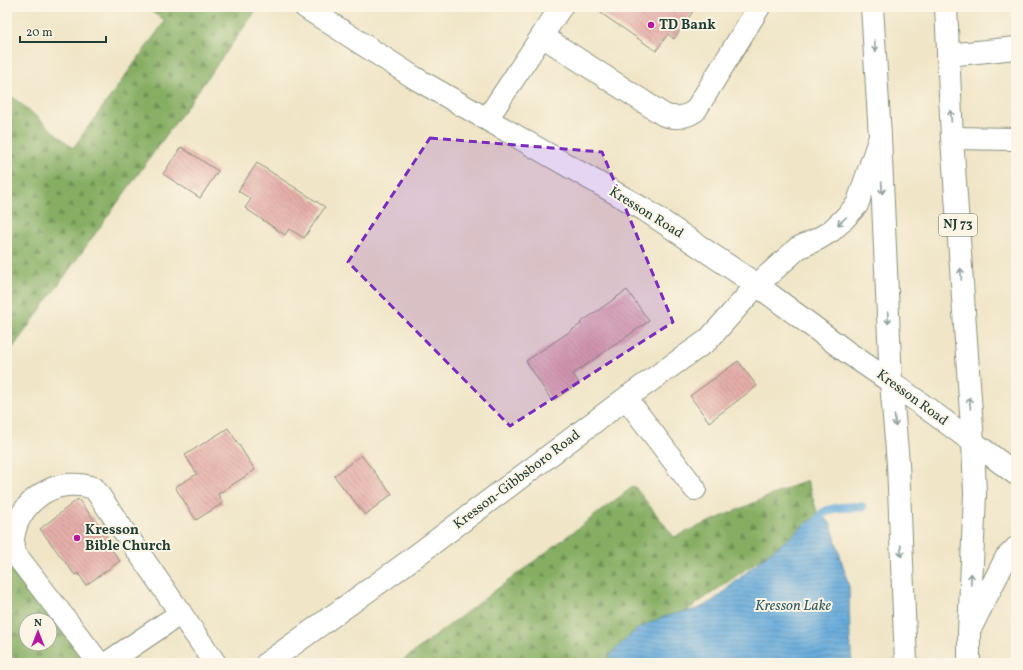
<svg xmlns="http://www.w3.org/2000/svg" width="1023" height="670" font-family="Vollkorn,serif">
<style>
.forest{fill:url(#forest-firs);stroke:#52764c;fill-rule:evenodd}
.water{fill:url(#water-rules);stroke:#427387}
.lines{fill:none;stroke-linecap:round;stroke-linejoin:round}
.stream{stroke:#64a9da;stroke-width:9}
.building{fill:url(#building-back-hatch)}
.minor-casing{stroke:#88917e;stroke-width:24}
.major-casing{stroke:#88917e;stroke-width:24}
.highway-casing{stroke:#88917e;stroke-width:24}
.minor{stroke:#fff;stroke-width:22}
.major{stroke:#fff;stroke-width:22}
.highway{stroke:#fff;stroke-width:22}
.oneway{stroke:#8f9e9a}
.marked{fill:#7b2cbf;fill-opacity:0.2;stroke:#7b2cbf;stroke-width:3;stroke-dasharray:8 5;stroke-linejoin:round}
.poi-dot{fill:#b5179e;stroke:#fcf5e5;stroke-width:1.5}
.labels{text-anchor:middle;dominant-baseline:central;stroke-width:4;stroke-linejoin:round;paint-order:stroke}
.shield{fill:#fcf5e5;stroke:#617469;stroke-width:1}
.shield-label{font-size:13px;font-weight:bold;fill:#1f3d34}
.poi-label{font-size:14px;font-weight:bold;fill:#1f3d34;stroke:#fcf5e5;text-anchor:start}
.street-label{font-size:14px;fill:#1f3d34;stroke:#fcf5e5}
.water-label{font-size:15px;font-style:italic;fill:#345d66;stroke:#fcf5e5}
</style>
<defs>
<pattern id="forest-firs" width="22" height="20" patternUnits="userSpaceOnUse"><rect width="22" height="20" fill="#86ae64"/><path d="M5 1l3.5 6h-7zM16 11l3.5 6h-7z" fill="#6d8f53"/></pattern>
<pattern id="water-rules" width="6" height="5" patternUnits="userSpaceOnUse"><rect width="6" height="5" fill="#64a9da"/><path d="M0 2.5h6" fill="none" stroke="#528bb2"/></pattern>
<pattern id="building-back-hatch" width="6" height="6" patternUnits="userSpaceOnUse"><rect width="6" height="6" fill="#e5aea9"/><path d="M-1 5l2 2M0 0l6 6M5-1l2 2" fill="none" stroke="#b98f8a"/></pattern>
</defs>
<rect width="100%" height="100%" fill="#fcf5e5"/>
<filter id="ink" filterUnits="userSpaceOnUse"><feTurbulence type="fractalNoise" baseFrequency=".025" numOctaves="2"/><feDisplacementMap in="SourceGraphic" scale="8" xChannelSelector="R" yChannelSelector="G"/><feConvolveMatrix kernelMatrix="1 2 1 2 8 2 1 2 1" color-interpolation-filters="sRGB"/></filter>
<filter id="wash" filterUnits="userSpaceOnUse"><feTurbulence type="fractalNoise" baseFrequency=".012" numOctaves="4" result="noise"/><feDisplacementMap in="SourceGraphic" scale="16" xChannelSelector="R" yChannelSelector="G"/><feGaussianBlur stdDeviation="0.9" result="paint"/><feColorMatrix in="noise" values="0 0 0 0 0 0 0 0 0 0 0 0 0 0 0 0 0 1.4 0 .05"/><feComposite in="paint" operator="in"/></filter>
<g filter="url(#wash)">
<rect width="100%" height="100%" fill="#f0e5c7"/>
<!-- forest -->
<path class="forest" d="M145 7H248L255 12 12 349 7 343V92L73 148 165 21Z
M807 480 819 518 612 663H399L634 486 674 537Z
M7 553 104 663H7ZM26 620H50V644H26Z"/>
<!-- water -->
<path class="water" d="M818 518C825 518 827 519 831 524L849 587 850 641 852 663H606L612 653 624 641 636 630 653 621 669 615 698 609 714 600 769 553 786 541 807 522 813 519Z"/>
<g class="lines">
<!-- stream -->
<path class="stream" d="M816 528C817 523 819 517 823 513 833 506 850 507 862 507"/>
</g>
<g id="blocks">
<!-- building -->
<path class="building" d="M592 7H696L674 39 668 34 656 51Z
M181 147 218 171 200 198 163 174Z
M257 163 325 207 304 238 289 229 285 235 245 208 251 199 238 191Z
M627 290 649 321 573 374 579 383 552 401 526 361 581 324 580 323Z
M738 361 757 386 709 422 690 396Z
M228 428 255 470 218 494 223 503 196 520 175 487 197 474 185 455Z
M361 455 392 494 365 515 334 476Z
M78 499 115 547 112 550 120 561 86 585 78 573 75 575 40 529Z"/>
</g>
</g>
<g filter="url(#ink)">
<use href="#blocks" fill-opacity="0" stroke="#88917e" stroke-width="1"/>
<g class="lines">
<defs>
<path id="minor" d="M542 36 664 115C675 119 684 118 695 111L759 7
M948 55 1016 48
M487 119 561 7
M952 138 1016 139
M626 398 695 489
M973 442 1016 474
M99 663 13 551C10 514 42 481 79 485 84 485 89 487 94 488L215 663
M107 663 181 613
M267 663 401 567 626 398 708 340 757 285"/>
<path id="major" d="M305 7 415 78 645 210 757 285 847 352 891 382 973 442
M757 285 798 248 818 239 831 231 842 221 857 205 880 137"/>
<path id="highway" d="M872 7 880 136 891 382 898 463 906 663
M946 7 952 138 973 442 975 494 969 632V663
M972 625 1006 558 1016 548"/>
</defs>
<!-- minor casing -->
<use href="#minor" class="minor-casing"/>
<!-- major casing -->
<use href="#major" class="major-casing"/>
<!-- highway casing -->
<use href="#highway" class="highway-casing"/>
<!-- minor -->
<use href="#minor" class="minor"/>
<!-- major -->
<use href="#major" class="major"/>
<!-- highway -->
<use href="#highway" class="highway"/>
</g>
<!-- one-way arrows -->
<defs><path id="oneway-shaft" d="M-6 0H5M1.5-3L5.5 0L1.5 3" fill="none" stroke-width="1.6" stroke-linecap="round" stroke-linejoin="round"/></defs>
<g class="oneway">
<use href="#oneway-shaft" transform="translate(875 46) rotate(86)"/>
<use href="#oneway-shaft" transform="translate(951 116) rotate(-93)"/>
<use href="#oneway-shaft" transform="translate(882 188) rotate(87)"/>
<use href="#oneway-shaft" transform="translate(842 221) rotate(138)"/>
<use href="#oneway-shaft" transform="translate(961 274) rotate(-94)"/>
<use href="#oneway-shaft" transform="translate(888 318) rotate(87)"/>
<use href="#oneway-shaft" transform="translate(970 403) rotate(-94)"/>
<use href="#oneway-shaft" transform="translate(895 421) rotate(85)"/>
<use href="#oneway-shaft" transform="translate(901 551) rotate(88)"/>
<use href="#oneway-shaft" transform="translate(971 579) rotate(-88)"/>
</g>
</g>
<!-- marked area -->
<path class="marked" d="M430 138 602 152 673 322 510 426 348 262Z"/>
<!-- markers -->
<g class="poi-dot">
<circle cx="651" cy="25" r="4"/>
<circle cx="77" cy="538" r="4"/>
</g>
<g class="labels">
<!-- shield labels -->
<rect class="shield" x="939" y="214" width="38" height="22" rx="3"/>
<g class="shield-label">
<text x="958" y="225">NJ 73</text>
</g>
<!-- poi labels -->
<g class="poi-label">
<text x="659" y="25">TD Bank</text>
<text x="85" y="530">Kresson<tspan x="85" dy="16">Bible Church</tspan></text>
</g>
<!-- street labels -->
<g class="street-label">
<text transform="translate(646 213) rotate(32)">Kresson Road</text>
<text transform="translate(912 398) rotate(36)">Kresson Road</text>
<text transform="translate(517 480) rotate(-37)">Kresson-Gibbsboro Road</text>
</g>
<!-- water labels -->
<g class="water-label">
<text x="793" y="606">Kresson Lake</text>
</g>
</g>
<!-- margin -->
<rect width="1023" height="670" fill="none" stroke="#fcf5e5" stroke-width="24"/>
<!-- north arrow -->
<g transform="translate(38 632)"><circle r="19" fill="#fcf5e5" stroke="#a4ab9e"/>
<path d="M0-3L7 15L0 10L-7 15Z" fill="#b5179e"/>
<text y="-6" font-size="11" font-weight="bold" text-anchor="middle" fill="#1f3d34">N</text>
</g>
<!-- scale -->
<path d="M20 36v6h86v-6" fill="none" stroke="#1f3d34" stroke-width="2"/>
<text x="26" y="36" font-size="12" fill="#1f3d34" stroke="#fcf5e5" stroke-width="3" paint-order="stroke">20 m</text>
</svg>
